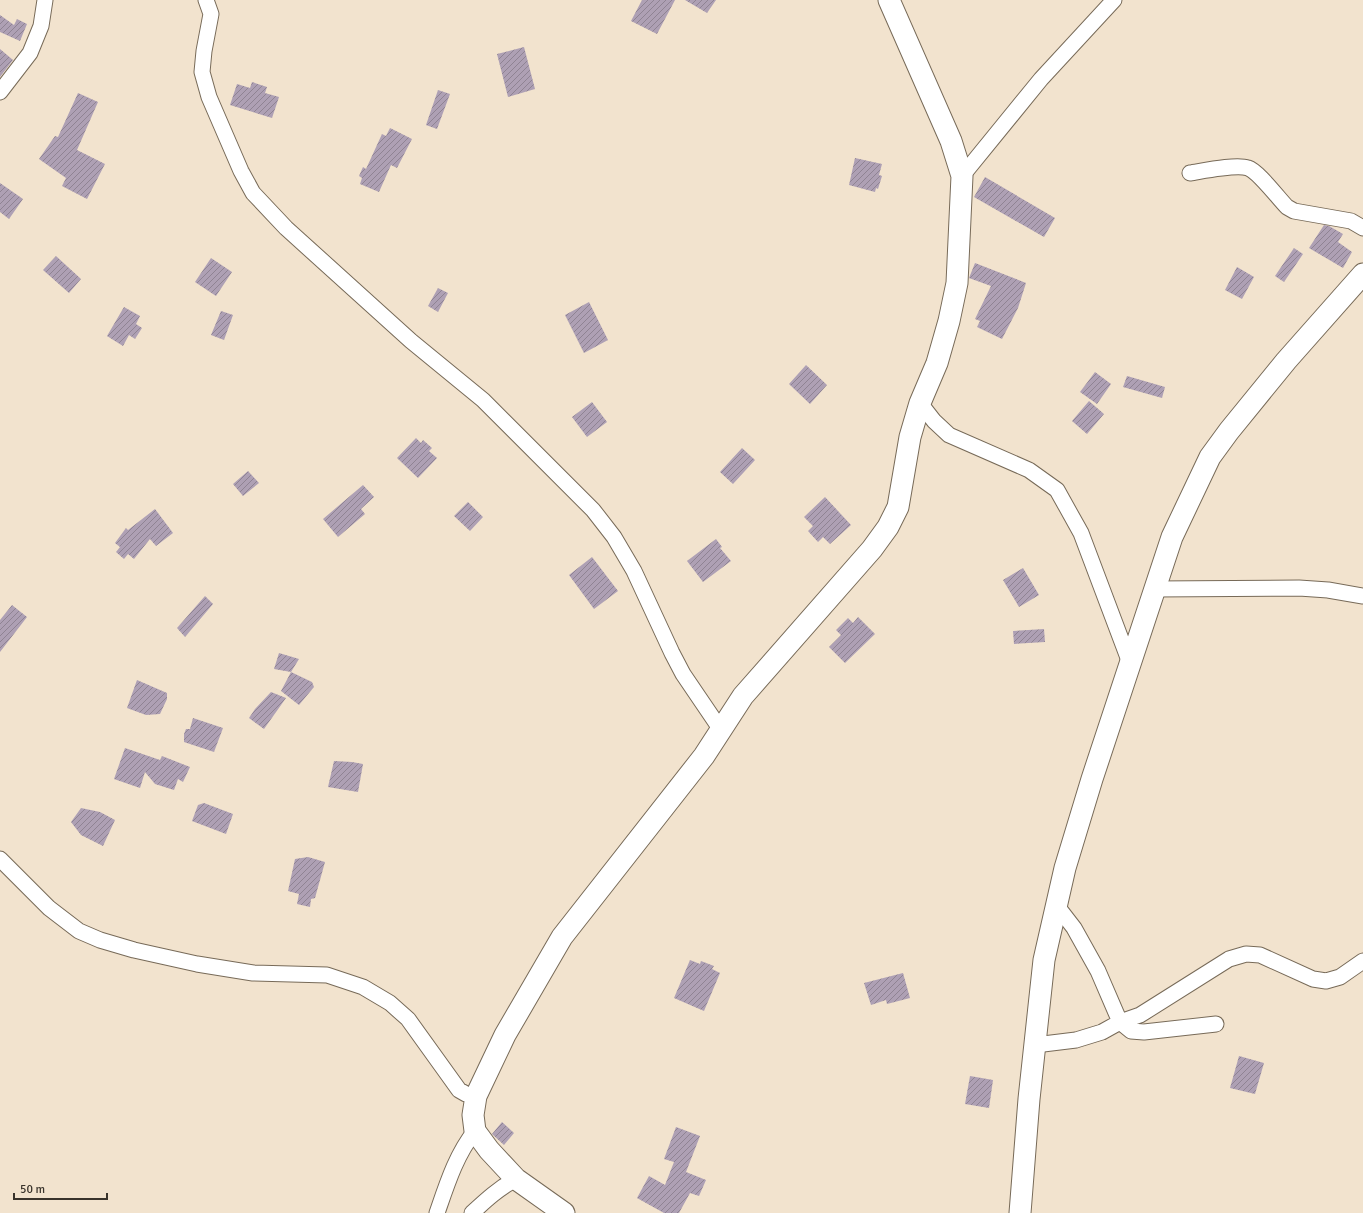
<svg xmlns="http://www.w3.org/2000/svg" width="1363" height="1213" font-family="Signika,sans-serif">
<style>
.building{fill:url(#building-hatch)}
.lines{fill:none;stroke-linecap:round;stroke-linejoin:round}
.street-casing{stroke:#776a58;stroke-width:17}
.secondary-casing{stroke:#776a58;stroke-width:23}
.street{stroke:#fff;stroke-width:15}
.secondary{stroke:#fff;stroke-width:21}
</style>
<defs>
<pattern id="building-hatch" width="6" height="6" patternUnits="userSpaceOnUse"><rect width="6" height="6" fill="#aea0b4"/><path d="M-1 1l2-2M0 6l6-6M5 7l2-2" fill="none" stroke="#8f8393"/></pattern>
</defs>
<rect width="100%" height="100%" fill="#f2e3ce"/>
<!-- building -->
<path class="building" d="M642 0H675L657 34 631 21Z
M685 0H716L707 13Z
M0 15 14 25 17 19 27 24 20 41 0 32Z
M524 47 535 89 508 97 497 54Z
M0 49 13 60 0 77Z
M252 82 267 87 265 93 279 97 272 118 230 105 237 84 250 88Z
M438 90 450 94 437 129 426 125Z
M78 93 98 102 77 150 105 164 87 199 62 186 66 178 39 159 55 136 58 137Z
M390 128 412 139 397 168 391 165 379 192 360 184 362 178 359 176 363 167 366 169 382 134 386 136Z
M855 158 882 164 879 175 882 176 878 189 876 188 875 192 849 185Z
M985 177 1055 218 1044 237 974 197Z
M0 183 23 199 9 219 0 212Z
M1324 225 1329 226 1343 234 1338 242 1352 252 1343 268 1309 248Z
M1294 248 1303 254 1284 282 1275 276Z
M56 256 81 279 69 293 43 270Z
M211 258 232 272 216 296 195 282Z
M975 263 1026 283 1018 308 1002 339 977 327 980 321 975 319 991 286 969 278Z
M1237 267 1254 277 1242 299 1225 290Z
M438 288 448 293 438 312 428 306Z
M589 302 608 340 584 353 565 315Z
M124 307 140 316 136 324 142 328 135 339 129 335 123 346 107 336Z
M221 311 233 315 224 340 211 335Z
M806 365 827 385 810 404 789 384Z
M1095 372 1111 384 1097 404 1080 392Z
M1127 376 1165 387 1162 398 1123 387Z
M1089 401 1104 414 1087 434 1072 421Z
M592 402 607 422 587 437 572 417Z
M416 438 421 443 423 440 432 448 429 451 437 458 418 478 397 458Z
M742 448 755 460 733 484 720 472Z
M248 471 259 483 243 496 233 484Z
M363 485 374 497 361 509 365 514 338 537 323 519Z
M825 497 851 525 830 544 823 537 818 542 808 531 813 526 804 517Z
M468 502 483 517 470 531 454 516Z
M155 509 173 533 156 546 150 539 134 559 128 554 124 559 116 552 120 547 115 543 126 528 128 530Z
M716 539 722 547 720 548 731 561 703 582 687 561Z
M592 557 618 591 594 609 569 575Z
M1023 568 1039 595 1019 607 1003 580Z
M205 596 213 604 185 637 177 628Z
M12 605 27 617 0 652V620Z
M858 617 875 634 845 663 829 647 841 635 836 630 848 618 853 623Z
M1044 629 1045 642 1014 644 1013 631Z
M279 653 299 659 291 672 274 669Z
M291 672 312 682 314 687 299 705 281 691Z
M137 680 167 693V699L160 714 146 715 127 708Z
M271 692 286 698 264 729 249 718 255 709Z
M193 718 223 728 214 752 184 742V734L186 729H190Z
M125 748 160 760 162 756 190 767 183 782 178 779 174 790 155 784 145 772 140 788 114 779Z
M334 761 352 762 363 764 358 792 328 787Z
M204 803 233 814 226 834 192 821 198 805Z
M81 808 100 812 115 820 103 846 81 835 71 822Z
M308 857 325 862 315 898 311 899 310 907 297 904 299 894 288 891 295 859Z
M690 960 700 964 701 961 714 966 712 969 720 973 704 1011 674 998Z
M903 973 910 998 887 1004 886 1000 871 1005 864 983Z
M1239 1056 1264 1063 1255 1094 1230 1088Z
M970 1076 993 1080 989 1108 965 1104Z
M502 1122 514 1133 504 1145 492 1134Z
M676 1127 700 1136 686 1172 706 1180 699 1196 690 1193 679 1213H664L637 1198 649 1176 665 1185 674 1162 664 1159Z"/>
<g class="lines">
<defs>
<path id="street" d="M206 0 211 14 204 51 202 72 209 97 241 171 253 193 286 228 411 341 483 400 593 510 614 537 634 571 672 653 683 674 721 730
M0 92 30 53 41 26 45 0
M1190 173C1203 171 1236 164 1248 168 1258 171 1279 199 1287 207L1294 211 1351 221 1363 228
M962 176 1041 79 1114 0
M920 403 934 421 949 435 1029 470 1057 490 1081 533 1130 663
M1154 589 1299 588 1328 590 1363 596
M0 859 49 908 79 931 100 940 134 950 197 964 253 973 327 975 363 987 390 1003 408 1019 459 1090 466 1094 476 1096
M1057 906 1074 928 1098 971 1120 1022 1131 1031 1144 1032 1216 1024
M1035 1045 1076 1040 1102 1032 1120 1022 1140 1015 1229 959 1246 954 1260 955 1313 979 1326 981 1340 977 1363 961
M437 1213C447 1184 456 1155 475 1131
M472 1213C486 1200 499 1188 516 1179"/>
<path id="secondary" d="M564 1213 516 1179 489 1150 475 1131 473 1115 476 1096 505 1035 562 937 704 756 743 696 872 549 888 527 898 507 910 437 920 403 937 363 949 321 957 283 962 176 951 141 889 0
M1020 1213 1029 1099 1044 960 1065 868 1092 779 1172 537 1210 457 1229 431 1286 361 1363 274"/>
</defs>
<!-- street casing -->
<use href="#street" class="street-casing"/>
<!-- secondary casing -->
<use href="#secondary" class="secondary-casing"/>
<!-- street -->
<use href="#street" class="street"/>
<!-- secondary -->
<use href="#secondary" class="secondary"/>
</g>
<!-- scale -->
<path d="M14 1193v6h93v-6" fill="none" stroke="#39332b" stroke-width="2"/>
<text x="20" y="1193" font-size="12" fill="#39332b" stroke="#f2e3ce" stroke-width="3" paint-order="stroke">50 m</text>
</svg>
